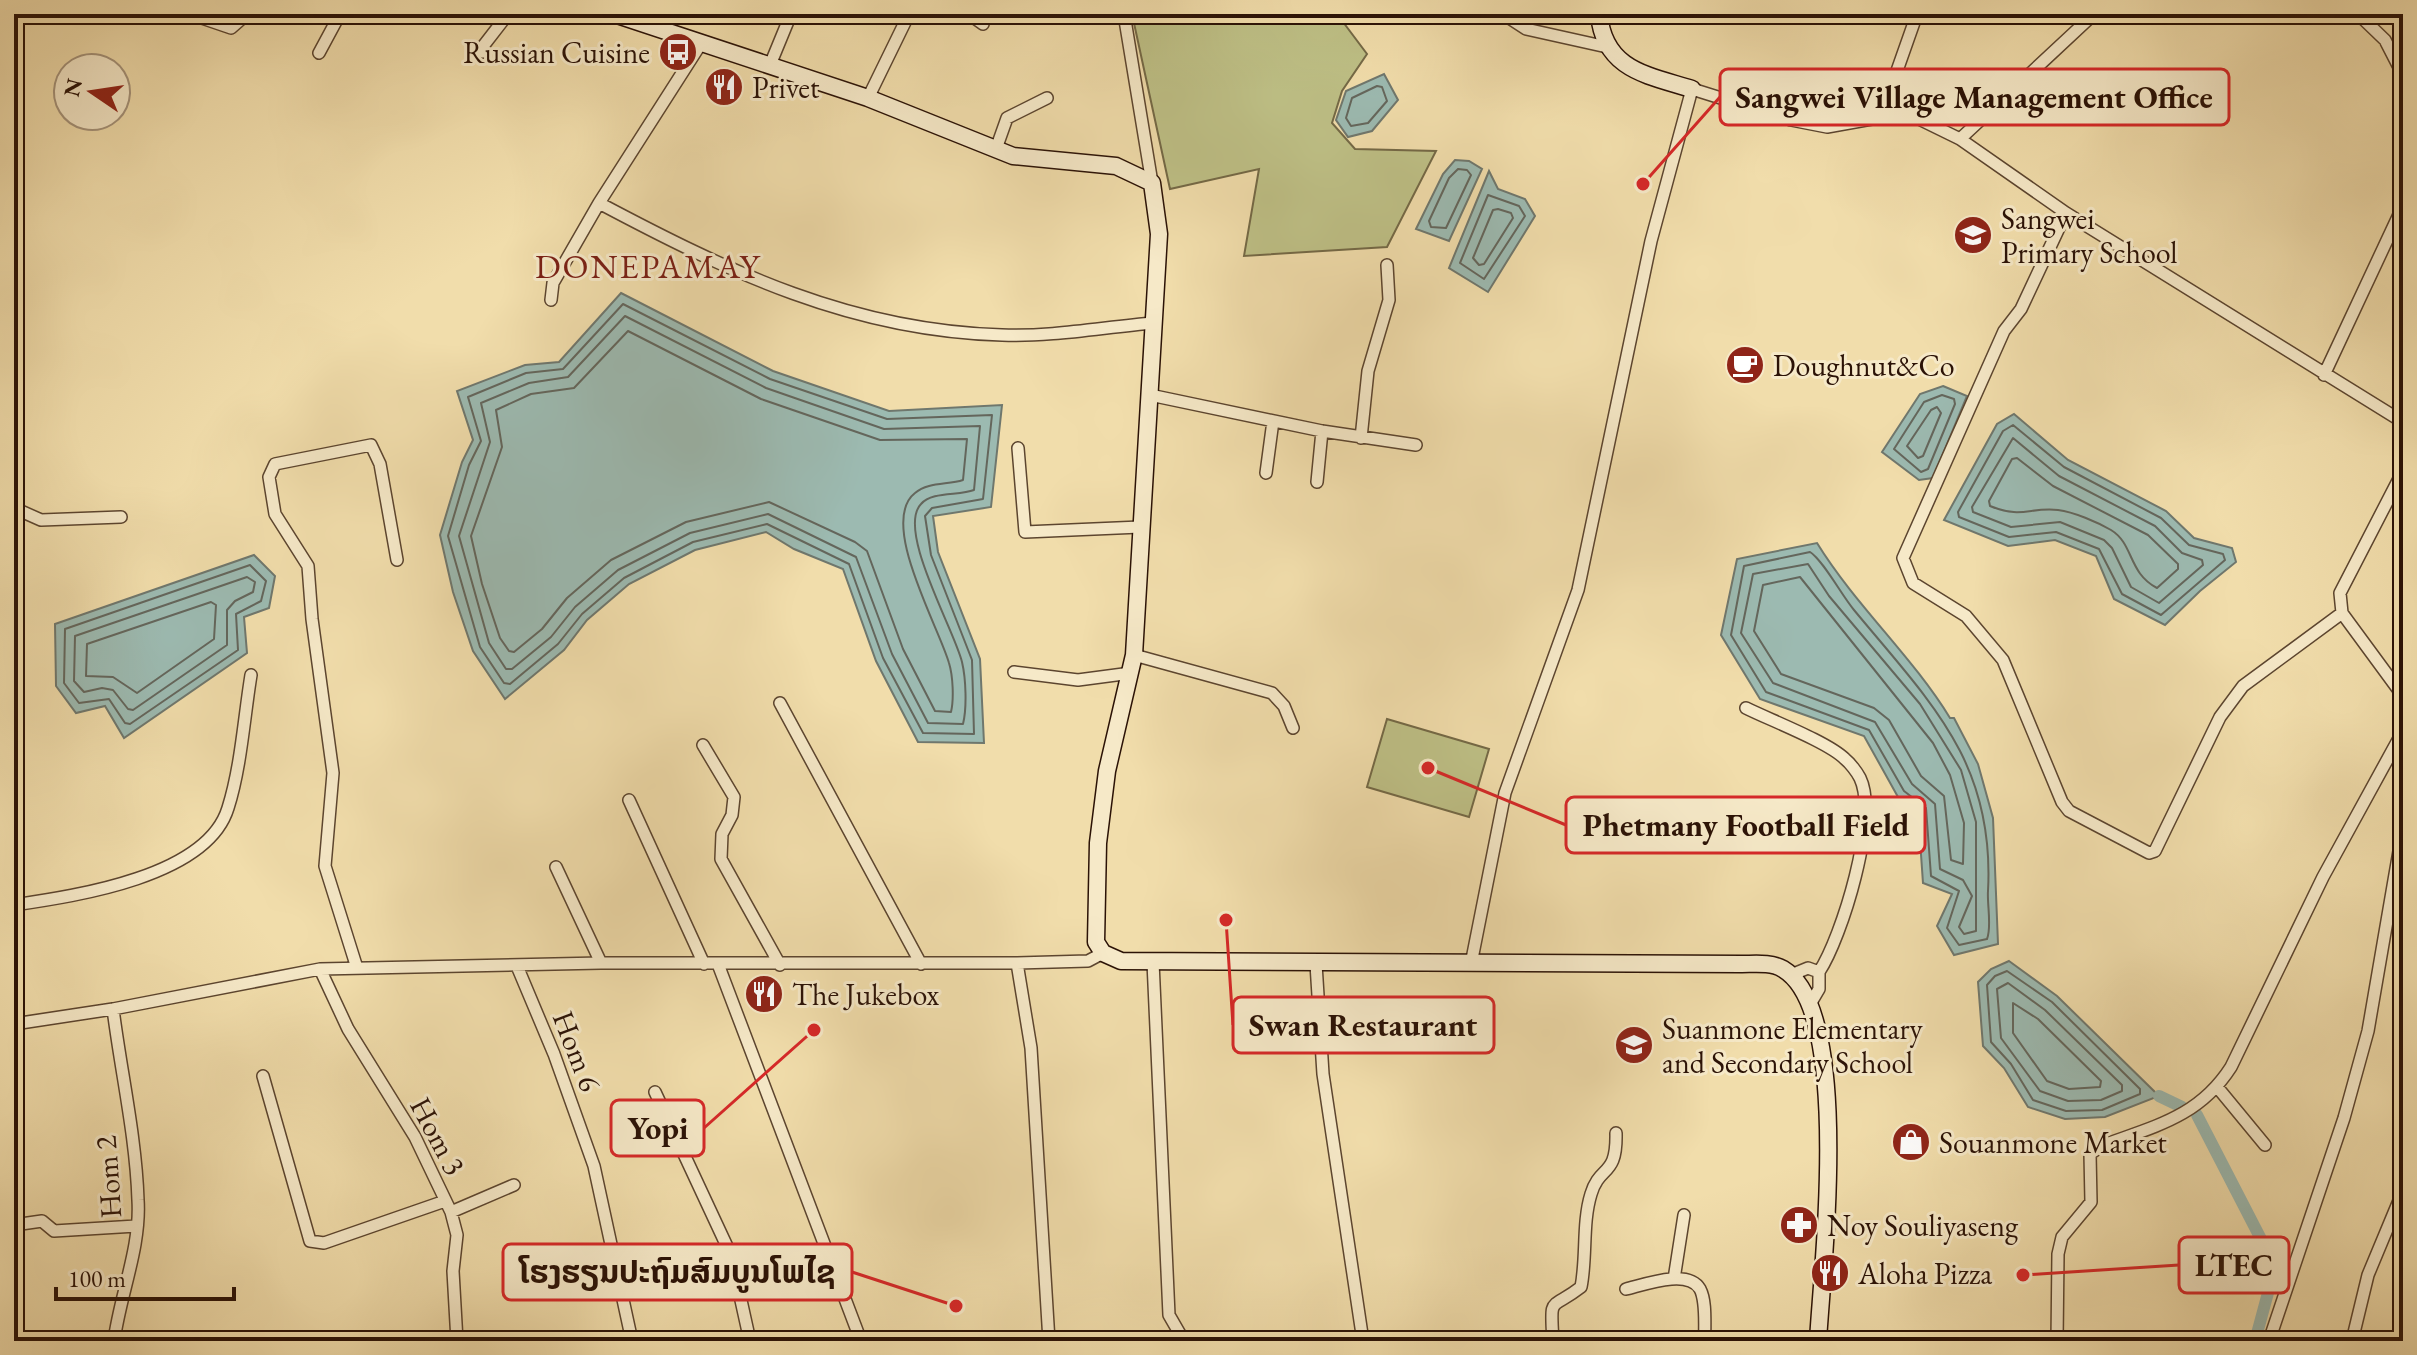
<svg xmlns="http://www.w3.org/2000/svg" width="2417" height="1355" font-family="'EB Garamond','Noto Sans Lao',serif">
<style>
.green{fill:#bec086;stroke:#746946;stroke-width:2}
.water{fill:#9cbab1;stroke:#6f776d;stroke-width:2}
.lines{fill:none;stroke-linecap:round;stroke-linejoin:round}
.shore{stroke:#64665c;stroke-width:2}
.canal{stroke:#9cbab1;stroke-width:12}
.street-casing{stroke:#5c452f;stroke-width:14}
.secondary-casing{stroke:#2b1206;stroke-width:19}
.street{stroke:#f6e9c8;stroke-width:11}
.secondary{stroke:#f6e9c8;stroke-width:16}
.labels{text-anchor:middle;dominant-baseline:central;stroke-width:6;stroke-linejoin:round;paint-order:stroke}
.poi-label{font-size:30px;fill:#2b1206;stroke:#f6e9c8;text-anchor:start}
.street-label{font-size:30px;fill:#2b1206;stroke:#f6e9c8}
.quarter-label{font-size:34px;letter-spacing:2px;fill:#7a1f14;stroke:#f6e9c8}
.leader{fill:none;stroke:#d62828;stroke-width:3}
.callout-dot{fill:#d62828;stroke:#f6e9c8;stroke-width:3}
.callout{fill:#f6e9c8;stroke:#d62828;stroke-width:3}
.callout-label{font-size:32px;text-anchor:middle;font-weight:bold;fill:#2b1206}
</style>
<rect width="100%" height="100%" fill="#f1ddab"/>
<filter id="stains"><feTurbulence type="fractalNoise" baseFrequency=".0025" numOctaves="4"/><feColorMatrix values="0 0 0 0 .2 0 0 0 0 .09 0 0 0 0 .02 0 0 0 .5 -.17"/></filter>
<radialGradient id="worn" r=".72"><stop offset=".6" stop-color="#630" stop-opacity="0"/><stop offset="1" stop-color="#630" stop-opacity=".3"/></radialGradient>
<!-- green -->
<path class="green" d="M1132 14H1337L1367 54 1342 91 1332 123 1355 149 1436 151 1387 247 1244 256 1259 169 1170 189Z
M1387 719 1489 749 1469 817 1367 787Z"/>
<!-- water -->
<path class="water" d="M1384 74 1398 100 1372 131 1348 137 1336 120 1346 91Z
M1455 160 1469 161 1482 169 1449 241 1416 229 1443 174Z
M1489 171 1498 189 1525 199 1535 216 1488 292 1449 268Z
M621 293 773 371 889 411 1002 405 991 507 933 516 938 552 980 659 984 743 918 742 876 661 843 569 794 549 766 532 695 550 629 584 587 620 564 650 505 699 473 651 453 592 440 535 462 462 473 440 457 391 525 365 559 362Z
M1943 386 1967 396 1933 478 1919 480 1882 452 1920 394Z
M2014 414 2068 460 2166 511 2194 538 2232 548 2236 562 2200 591 2165 625 2114 599 2096 556 2055 540 2008 546 1944 520 1997 424Z
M1817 543C1856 606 1912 656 1950 718H1954L1978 764 1993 818 1998 944 1954 955 1937 926 1952 894 1923 883 1918 811 1898 797 1864 736 1760 699 1721 635 1737 559Z
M254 555 275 576 269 608 244 617 247 653 124 738 105 706 76 713 56 686 55 624Z
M2009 961 2057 996 2159 1096 2105 1117 2065 1119 2028 1107 2004 1068 1983 1046 1978 982 1991 969Z"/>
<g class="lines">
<!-- shore -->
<path class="shore" d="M1377 86 1382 87 1387 101 1368 123 1351 126 1346 118 1352 98Z
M1458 169 1467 170 1471 175 1446 228 1431 227 1429 221 1449 178Z
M1488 195 1519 206 1525 216 1484 279 1460 263Z
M1498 209 1511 213 1513 218 1484 264 1479 265 1473 258 1493 210Z
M623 304 770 379 887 419 992 415 983 499 932 508 925 516 931 555 972 660 974 734 923 733 883 658 849 564 767 524 693 542 624 578 582 614 558 644 510 684 504 683 480 647 448 536 469 465 481 441 468 397 526 373 563 369Z
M625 316 766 388 884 429 980 426 974 490C959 496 932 491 921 504 896 530 955 631 962 662 966 679 967 708 963 724L928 723 892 654 856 557 768 514 690 533 618 570 575 607 551 637 512 669H506L489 643 459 536 490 442 481 403 529 383 568 377Z
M628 331 761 399 880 440 967 439 963 480C948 485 928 482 915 493 878 522 939 627 949 663 953 676 954 699 951 712L935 711 903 649 867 551 855 542 769 502 686 522 611 560 567 598 542 629 514 652 509 651 500 638 482 584 471 536 502 447 496 410 531 394 574 388Z
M1942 395 1954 399 1955 404 1928 469 1921 472 1894 449 1924 402Z
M1937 407 1941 413 1923 456 1918 458 1907 446 1931 410Z
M2013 425 2064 467 2161 518 2189 545 2223 554 2225 560 2161 615 2122 594 2099 549 2056 532 2009 537 1959 517 1958 512 2003 431Z
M2013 438 2059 476 2155 526 2182 553 2202 560 2203 565 2159 603 2131 587 2112 548 2104 540 2060 522 2011 527 1973 512 1972 507Z
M2017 458 2053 486 2148 535 2178 564V569L2157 588C2128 573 2134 544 2111 530 2097 522 2074 512 2058 510 2029 507 2022 519 1990 506L1989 501 2012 459Z
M1810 552C1823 560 1842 596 1854 610 1930 702 1995 762 1988 891 1987 905 1992 927 1987 939L1959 945 1947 928 1959 891 1931 876 1926 808 1904 791 1869 730 1766 692 1731 635 1744 566Z
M1808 564 1829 596 1920 704 1961 770 1976 822V931L1964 934 1959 927 1972 896 1963 880 1940 869 1935 804 1912 784 1875 722 1773 683 1741 633 1753 574Z
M250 565 266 581 261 601 236 614 238 650 130 724 125 723 109 699 79 703 64 683 65 629Z
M247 577 255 582 253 592 235 601 227 610V645L133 710 128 709 113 690 102 688 84 692 74 681 75 636Z
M1800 577 1933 743 1950 775 1964 823 1963 864 1951 860 1944 796 1921 776 1889 720 1874 708 1781 674 1754 631 1763 585Z
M211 602 216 605 214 639 137 693 113 677 86 676 87 644Z
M2007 971 2052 1002 2140 1089V1094L2102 1110 2066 1111 2033 1100 2011 1064 1991 1042 1987 985 1995 976Z
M2008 983 2045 1010 2122 1085V1091L2101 1100 2068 1101 2040 1091 2001 1038 1997 989Z
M2013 1003 2038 1019 2101 1081 2100 1087 2069 1089 2047 1081 2013 1033Z"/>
<!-- canal -->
<path class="canal" d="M2159 1096 2182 1107
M2197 1115 2263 1243 2272 1278 2255 1341"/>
<defs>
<path id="street" d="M190 14 231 28 247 14
M969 14 983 24
M1124 14 1152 183
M1503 14 1526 29 1607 47
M2358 14 2385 40 2403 75
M483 52 484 45 508 14
M319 53 340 14
M770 65 791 14
M868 98 909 14
M1880 119 1917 14
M1960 139 2094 14
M996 149 1007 118 1047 98
M599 203C729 272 852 331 1002 335 1052 337 1104 327 1154 323
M2066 213 2021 309 2004 331 1903 558 1913 583 1966 616 2003 660 2062 802 2069 811 2149 853 2155 851 2220 717 2243 686 2342 613 2340 593 2403 471
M551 300 553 283 599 203 702 42
M2324 375 2403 206
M1150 395 1322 431 1416 445
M1361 438 1368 371 1389 300 1387 265
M1018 448 1025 532 1140 527
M1266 473 1273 421
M1317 482 1322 431
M14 508 41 520 121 517
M2342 613 2403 696
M1134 655 1272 693 1284 706 1293 728
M1014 672 1078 680 1131 673
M780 703 921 964
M1746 708C1770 720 1828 742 1845 759 1850 763 1857 772 1860 778 1879 817 1842 937 1819 972
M703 745 734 797 732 815 722 834 721 859 780 965
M629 800 704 964
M556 867 601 963
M14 905C75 896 207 877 228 808 241 767 244 718 251 675
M1153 962 1169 1315 1184 1341
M1017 963 1031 1048 1049 1341
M718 964 861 1341
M1316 964 1323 1074 1363 1341
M1471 964 1505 793 1578 590 1651 241 1692 89 1791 120 1827 127 1894 115 1913 116 1960 139 2066 213 2403 422
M517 966 554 1054 594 1166 632 1341
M357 968 325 866 333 773 312 619 308 566 275 514 269 477 275 464 371 445 380 464 397 560
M320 969 348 1029 415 1137 451 1212 457 1235 453 1271 457 1341
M1791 975 1808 968 1819 972V989L1809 1006
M113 1009C121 1072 136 1137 138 1200 141 1247 120 1295 114 1341
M14 1024 113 1009 320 969 601 963H1017L1088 961 1103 953
M263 1076 310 1241 324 1243 445 1201
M2218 1088 2265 1145
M655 1092 731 1255 750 1341
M451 1212 514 1185
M14 1225 42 1221 54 1231 136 1226
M1674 1279 1684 1215
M1626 1289C1643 1285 1688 1268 1700 1289 1707 1302 1704 1327 1705 1341
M115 1338 179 1341
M1553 1341C1550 1294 1550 1311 1581 1287 1587 1257 1582 1223 1591 1194 1600 1164 1617 1178 1616 1133
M2057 1341 2058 1254 2062 1237 2091 1202 2090 1154 2101 1146C2155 1126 2199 1117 2231 1067L2323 877 2403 731
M2269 1341 2344 1118 2368 1031 2403 828
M2352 1341 2368 1275 2403 1191"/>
<path id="secondary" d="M614 14 868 98 1013 156 1116 166 1152 183 1159 234 1134 655 1107 771 1098 843 1096 942 1103 953 1121 961 1742 964C1755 964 1771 962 1783 969 1853 1011 1822 1267 1818 1341
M1599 14C1604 70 1647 75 1692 89"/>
</defs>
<!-- street casing -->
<use href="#street" class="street-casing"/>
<!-- secondary casing -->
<use href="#secondary" class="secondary-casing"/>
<!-- street -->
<use href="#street" class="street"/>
<!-- secondary -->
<use href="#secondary" class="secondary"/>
</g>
<!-- icons -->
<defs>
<symbol id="bus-disc" viewBox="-11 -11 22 22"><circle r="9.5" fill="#8f2418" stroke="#f6e9c8"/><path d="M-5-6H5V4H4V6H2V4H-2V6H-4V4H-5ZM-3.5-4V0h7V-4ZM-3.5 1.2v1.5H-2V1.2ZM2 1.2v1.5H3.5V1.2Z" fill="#fff"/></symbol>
<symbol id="restaurant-disc" viewBox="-11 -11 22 22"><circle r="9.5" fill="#8f2418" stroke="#f6e9c8"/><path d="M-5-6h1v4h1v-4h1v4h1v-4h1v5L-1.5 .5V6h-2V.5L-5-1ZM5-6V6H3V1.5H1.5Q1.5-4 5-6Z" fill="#fff"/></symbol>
<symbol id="school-disc" viewBox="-11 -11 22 22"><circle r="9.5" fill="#8f2418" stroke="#f6e9c8"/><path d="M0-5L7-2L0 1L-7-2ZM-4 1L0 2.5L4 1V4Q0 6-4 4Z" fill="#fff"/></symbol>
<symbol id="cafe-disc" viewBox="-11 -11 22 22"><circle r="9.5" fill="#8f2418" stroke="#f6e9c8"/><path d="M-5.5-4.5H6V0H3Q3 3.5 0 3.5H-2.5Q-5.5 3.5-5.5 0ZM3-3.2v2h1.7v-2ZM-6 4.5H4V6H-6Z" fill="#fff"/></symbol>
<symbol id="shop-disc" viewBox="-11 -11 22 22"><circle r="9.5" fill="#8f2418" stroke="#f6e9c8"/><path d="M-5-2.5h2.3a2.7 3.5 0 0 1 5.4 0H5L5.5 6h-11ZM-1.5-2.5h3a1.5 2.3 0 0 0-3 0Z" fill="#fff"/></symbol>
<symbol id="pharmacy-disc" viewBox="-11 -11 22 22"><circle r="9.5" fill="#8f2418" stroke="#f6e9c8"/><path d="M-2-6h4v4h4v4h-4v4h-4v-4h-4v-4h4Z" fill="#fff"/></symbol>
</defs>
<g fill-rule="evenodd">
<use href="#bus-disc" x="656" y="30" width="44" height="44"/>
<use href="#restaurant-disc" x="702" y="65" width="44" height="44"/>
<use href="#school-disc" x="1951" y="213" width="44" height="44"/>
<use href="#cafe-disc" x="1723" y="343" width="44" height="44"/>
<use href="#restaurant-disc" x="742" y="972" width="44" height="44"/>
<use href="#school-disc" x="1612" y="1023" width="44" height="44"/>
<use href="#shop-disc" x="1889" y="1120" width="44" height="44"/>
<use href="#pharmacy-disc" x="1777" y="1203" width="44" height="44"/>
<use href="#restaurant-disc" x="1808" y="1251" width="44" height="44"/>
</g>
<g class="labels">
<!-- poi labels -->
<g class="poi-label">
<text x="650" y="52" text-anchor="end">Russian Cuisine</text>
<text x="752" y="87">Privet</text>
<text x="2001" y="218">Sangwei<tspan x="2001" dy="34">Primary School</tspan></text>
<text x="1773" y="365">Doughnut&amp;Co</text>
<text x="792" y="994">The Jukebox</text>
<text x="1662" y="1028">Suanmone Elementary<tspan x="1662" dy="34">and Secondary School</tspan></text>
<text x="1939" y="1142">Souanmone Market</text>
<text x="1827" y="1225">Noy Souliyaseng</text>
<text x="1858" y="1273">Aloha Pizza</text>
</g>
<!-- street labels -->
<g class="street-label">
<text transform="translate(577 1051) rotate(69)">Hom 6</text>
<text transform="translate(438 1136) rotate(62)">Hom 3</text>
<text transform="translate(108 1177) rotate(-94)">Hom 2</text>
</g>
<!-- quarter labels -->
<g class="quarter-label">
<text x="648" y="266">DONEPAMAY</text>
</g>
</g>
<!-- callouts -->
<path class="leader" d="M1643 184L1720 97M1428 768L1566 825M1226 920L1233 1025M814 1030L704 1128M2023 1275L2179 1265M956 1306L852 1272"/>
<g class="callout-dot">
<circle cx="1643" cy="184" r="8"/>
<circle cx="1428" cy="768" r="8"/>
<circle cx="1226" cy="920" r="8"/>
<circle cx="814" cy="1030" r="8"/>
<circle cx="2023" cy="1275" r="8"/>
<circle cx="956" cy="1306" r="8"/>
</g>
<g class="callout">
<rect x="1720" y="69" width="509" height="56" rx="8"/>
<rect x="1566" y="797" width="359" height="56" rx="8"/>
<rect x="1233" y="997" width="261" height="56" rx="8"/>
<rect x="611" y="1100" width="93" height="56" rx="8"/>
<rect x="2179" y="1237" width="110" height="56" rx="8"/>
<rect x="503" y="1244" width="349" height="56" rx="8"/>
</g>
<g class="callout-label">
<text x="1974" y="108">Sangwei Village Management Office</text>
<text x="1746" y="836">Phetmany Football Field</text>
<text x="1363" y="1036">Swan Restaurant</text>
<text x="658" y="1139">Yopi</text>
<text x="2234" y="1276">LTEC</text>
<text x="677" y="1283">ໂຮງຮຽນປະຖົມສົມບູນໂພໄຊ</text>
</g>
<!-- margin -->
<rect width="2417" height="1355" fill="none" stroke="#f1ddab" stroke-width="48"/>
<rect x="16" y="16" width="2385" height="1323" fill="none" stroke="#2b1206" stroke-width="4"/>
<rect x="24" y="24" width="2369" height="1307" fill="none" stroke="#2b1206" stroke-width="2"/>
<!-- north arrow -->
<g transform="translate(92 92) rotate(283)"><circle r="38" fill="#f6e9c8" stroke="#a5937a" stroke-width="2"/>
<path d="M0-6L14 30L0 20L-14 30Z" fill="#8f2418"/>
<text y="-12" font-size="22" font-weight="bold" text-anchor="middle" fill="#2b1206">N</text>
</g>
<!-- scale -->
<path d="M56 1287v12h178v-12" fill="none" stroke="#2b1206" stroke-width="4"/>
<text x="68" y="1287" font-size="24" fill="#2b1206" stroke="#f6e9c8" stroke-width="6" paint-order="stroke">100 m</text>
<rect width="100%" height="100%" filter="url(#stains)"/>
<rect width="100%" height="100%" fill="url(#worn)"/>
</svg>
